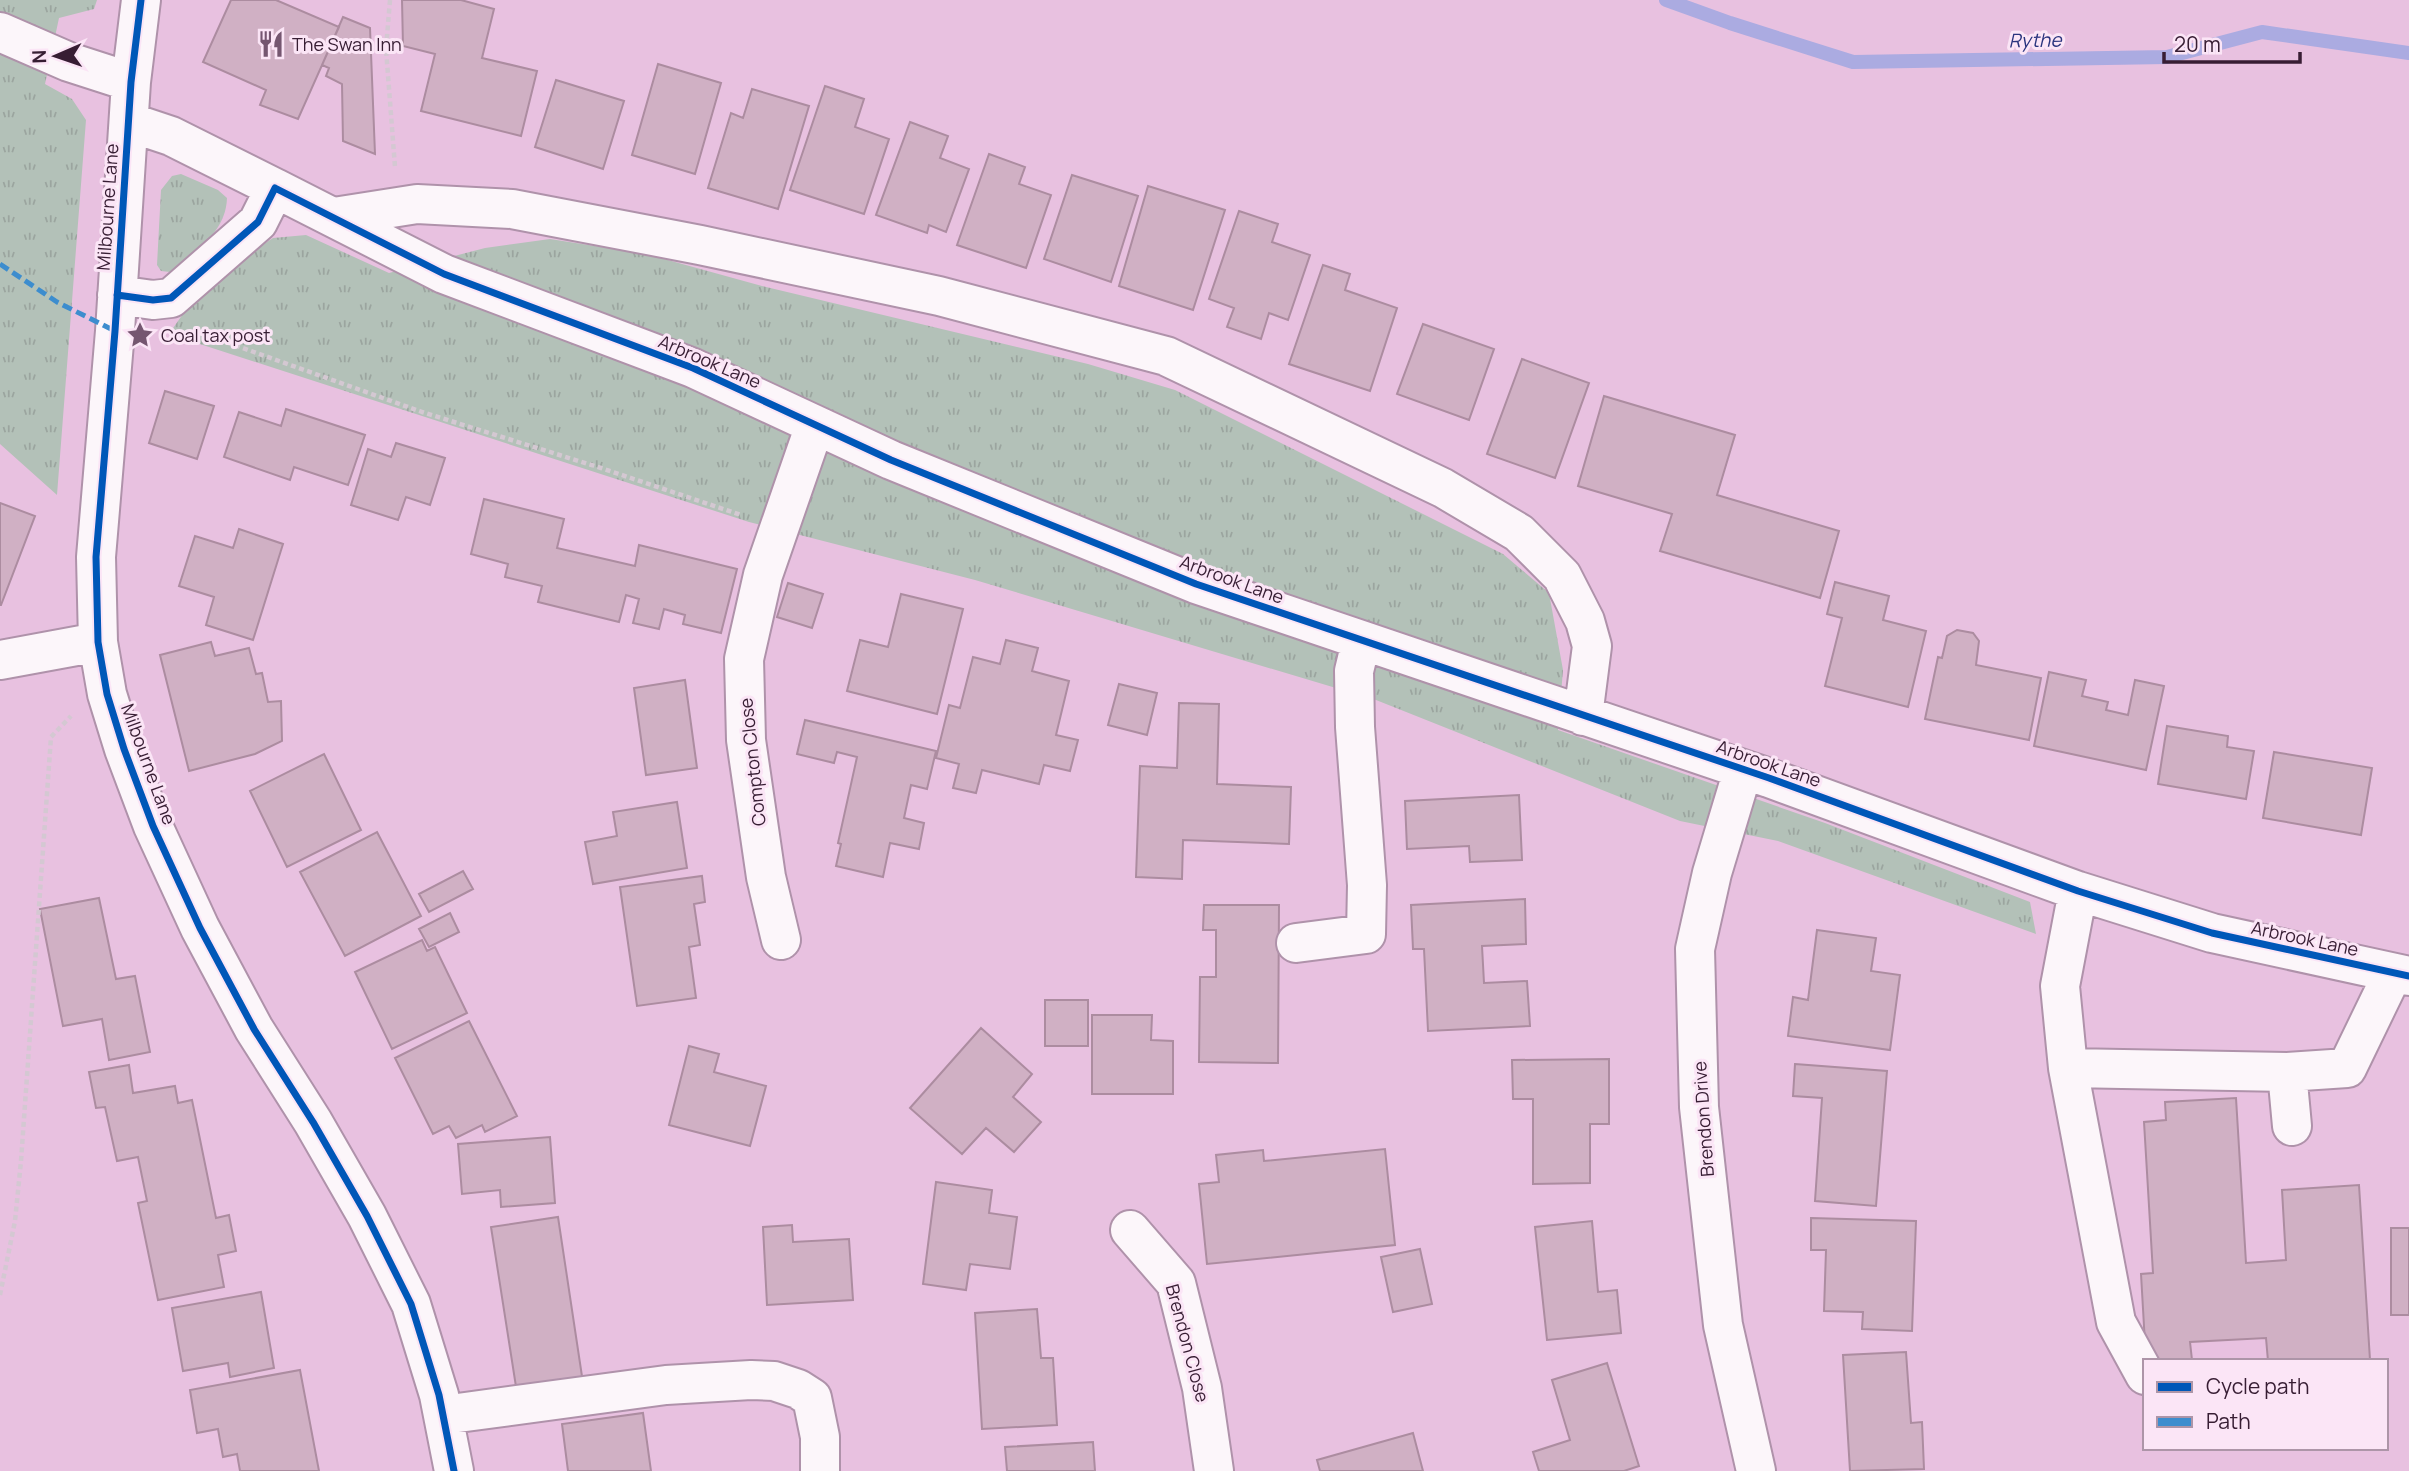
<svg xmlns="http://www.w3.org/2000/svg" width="2409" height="1471" font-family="Manrope,sans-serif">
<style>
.grass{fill:url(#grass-tufts)}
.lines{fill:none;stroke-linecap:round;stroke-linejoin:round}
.stream{stroke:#ababe1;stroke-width:14}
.building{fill:#d0b0c4;stroke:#ac8ca0;stroke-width:2}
.minor-casing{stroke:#af92aa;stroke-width:42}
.path{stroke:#d4c8d2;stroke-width:4.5;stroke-dasharray:5 3.5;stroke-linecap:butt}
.minor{stroke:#fcf6fa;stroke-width:38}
.quiet{stroke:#3d8dce;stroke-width:5;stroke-dasharray:10 5;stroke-linecap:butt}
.cycleway-casing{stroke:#fbe5f6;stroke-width:11}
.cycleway{stroke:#0057b8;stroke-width:7}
.labels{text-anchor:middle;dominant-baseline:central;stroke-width:6;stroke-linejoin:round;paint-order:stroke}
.poi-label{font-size:18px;fill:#371d33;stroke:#fbe5f6;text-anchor:start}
.street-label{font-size:18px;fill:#371d33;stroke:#fbe5f6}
.water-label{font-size:19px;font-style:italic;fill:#2a347e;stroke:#fbe5f6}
</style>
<defs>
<pattern id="grass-tufts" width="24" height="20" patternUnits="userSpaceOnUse" patternTransform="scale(1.75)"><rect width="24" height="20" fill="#b3c1b8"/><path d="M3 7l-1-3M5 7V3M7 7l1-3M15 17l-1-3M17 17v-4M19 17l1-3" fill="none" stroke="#9ba59f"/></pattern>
</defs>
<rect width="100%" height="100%" fill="#e8c1e0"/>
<!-- grass -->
<path class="grass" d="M0 0H97L94 9 59 18 45 84 72 99 86 120 57 495 0 444Z
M181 174 218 190 227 198C226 233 195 251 170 272L161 271 157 265 161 190 172 176Z
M306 235 389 273 485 248 550 239 646 254 762 286 1088 364 1175 390 1503 554 1549 593 1563 670 1558 730 1825 823 2030 902 2036 934 1778 841 1680 821 1376 700 975 580 749 522 169 334 185 311 247 255 273 238Z"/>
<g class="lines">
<!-- stream -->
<path class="stream" d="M1666 0 1730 23 1853 62 2167 57 2262 32 2409 53"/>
</g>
<!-- building -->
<path class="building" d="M231 0H276L339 27 298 119 260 105 266 90 203 62Z
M402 0H461L494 9 482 58 537 71 521 136 421 111 435 54 403 46Z
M343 17 370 28 375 154 343 141 342 84 326 76 329 68 322 65Z
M658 64 721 83 695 174 632 155Z
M556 80 624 101 603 169 535 147Z
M825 86 864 99 855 127 889 139 864 214 790 190Z
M752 89 809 106 778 209 708 188 731 113 743 118Z
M910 122 948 136 940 158 969 169 946 232 929 225 927 233 876 215Z
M989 154 1025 167 1019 184 1051 195 1026 268 957 245Z
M1072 175 1138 196 1111 282 1044 259Z
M1148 186 1225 210 1193 310 1119 286Z
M1239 211 1278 224 1272 242 1310 255 1288 320 1269 313 1261 339 1227 327 1234 308 1209 299Z
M1323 265 1350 274 1345 290 1397 308 1370 391 1289 364Z
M1423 324 1494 349 1469 420 1397 394Z
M1522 359 1589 383 1555 478 1487 454Z
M165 391 214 406 197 459 149 443Z
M1604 396 1735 435 1717 495 1839 531 1820 598 1660 551 1672 514 1578 486Z
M286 409 365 435 348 485 294 467 290 480 224 457 239 412 281 426Z
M396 443 445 458 430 505 406 497 398 520 351 505 368 449 391 457Z
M484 499 564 519 557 548 635 566 639 545 737 569 721 633 683 624 685 615 664 609 659 629 633 623 639 599 626 595 619 622 538 602 542 586 505 577 508 564 471 554Z
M0 503 35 516 1 605H0Z
M239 529 283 544 253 640 206 625 214 597 179 586 195 536 233 548Z
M1835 582 1889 596 1883 620 1926 631 1908 707 1825 686 1842 618 1827 614Z
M788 583 823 594 812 628 777 617Z
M901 594 963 609 937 714 847 691 860 640 888 647Z
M1957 630 1973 633 1979 641 1976 665 2041 678 2029 740 1925 719 1938 657 1942 658 1947 636Z
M1006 640 1038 648 1032 671 1069 681 1056 735 1078 740 1070 771 1044 765 1039 784 982 770 976 793 953 788 959 764 936 758 949 705 960 708 973 657 1000 664Z
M211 642 215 656 249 648 256 674 262 673 268 702 281 701 282 741 255 754 189 771 160 655Z
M2049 672 2086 680 2082 696 2108 702 2106 710 2128 715 2135 680 2164 686 2146 770 2034 746Z
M685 680 697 768 646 775 634 688Z
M1119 684 1157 693 1147 735 1108 725Z
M1179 703 1219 704 1217 784 1291 787 1289 844 1183 840 1182 879 1136 877 1140 766 1177 768Z
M805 720 936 751 927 789 911 785 904 818 924 823 919 849 890 843 883 877 836 866 841 844 838 843 857 757 837 752 834 763 797 754Z
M2167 726 2228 736 2227 747 2254 751 2246 799 2158 784Z
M2274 752 2372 768 2361 835 2263 818Z
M324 754 361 830 287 867 250 791Z
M1519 795 1522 860 1470 862 1469 846 1407 849 1405 801Z
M677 802 687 868 593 884 585 842 617 836 613 812Z
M377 832 421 916 345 956 300 872Z
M463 871 473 889 429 912 419 894Z
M702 876 705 902 694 904 700 945 689 947 696 998 637 1006 620 887Z
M99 898 116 979 135 976 150 1052 109 1060 102 1019 63 1026 40 909Z
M1525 899 1526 944 1482 946 1484 983 1527 981 1530 1026 1428 1031 1424 949H1413L1411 905Z
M1204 905H1279L1278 1063 1199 1062 1200 977H1216V930H1203Z
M450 913 459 932 429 947 419 929Z
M1817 930 1876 938 1871 971 1900 975 1890 1050 1788 1036 1793 997 1808 1000Z
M422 940 427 951 435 947 467 1013 392 1049 355 972Z
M1045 1000H1088V1046H1045Z
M1092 1015H1152L1151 1040 1173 1041V1094H1092Z
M469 1021 517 1116 485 1132 482 1125 456 1138 449 1126 433 1134 395 1058Z
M981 1028 1032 1074 1013 1097 1041 1122 1014 1152 986 1128 962 1154 910 1108Z
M689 1046 719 1054 714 1072 766 1086 750 1146 669 1125Z
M1609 1059V1124H1590V1183L1533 1184V1099H1513L1512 1060Z
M1795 1064 1887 1071 1876 1206 1815 1201 1822 1098 1793 1096Z
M129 1065 133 1093 175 1086 178 1103 192 1100 216 1218 229 1215 236 1251 218 1255 224 1287 158 1300 138 1203 147 1201 138 1157 117 1161 105 1107 96 1108 89 1072Z
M2236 1098 2246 1263 2286 1260 2282 1190 2359 1185 2370 1360 2268 1361 2266 1338 2190 1342 2192 1360 2146 1361 2141 1274 2153 1273 2144 1122 2166 1120 2165 1102Z
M550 1137 555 1203 501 1207 500 1190 462 1194 458 1144Z
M1385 1149 1395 1245 1207 1264 1199 1184 1219 1182 1216 1155 1263 1150 1264 1161Z
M936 1182 992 1190 989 1213 1017 1217 1010 1269 970 1264 966 1290 923 1284Z
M558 1217 583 1383 517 1393 491 1227Z
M1811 1218 1916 1221 1912 1331 1862 1329 1863 1312 1824 1311 1826 1250H1811Z
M1592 1221 1598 1292 1617 1290 1621 1333 1547 1340 1535 1227Z
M792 1225 793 1242 849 1239 853 1300 767 1305 763 1227Z
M2391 1228H2409V1315H2391Z
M1420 1249 1432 1304 1393 1312 1381 1257Z
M261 1292 274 1368 230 1377 228 1363 183 1371 172 1308Z
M1037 1309 1041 1358H1053L1057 1425 982 1429 975 1313Z
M1906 1352 1911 1423 1922 1422 1924 1469 1850 1471 1843 1355Z
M1607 1363 1639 1466 1624 1471H1539L1533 1452 1570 1440 1552 1380Z
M300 1370 319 1471H240L237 1454 223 1457 218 1429 197 1433 190 1390Z
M643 1413 651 1471H568L562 1424Z
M1413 1433 1423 1471H1320L1317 1460Z
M1093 1442 1095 1471H1007L1005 1447Z"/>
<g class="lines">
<defs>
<path id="minor" d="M141 0 131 82 115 331 96 557 98 642 107 694 124 749 153 826 200 928 254 1029 313 1122 367 1216 411 1304 439 1395 454 1471
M0 32 69 62 131 82
M129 122 171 136 275 188
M334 217 417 204 512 209 700 245 939 296 1166 356 1443 488 1519 533 1562 576 1585 621 1592 646 1583 716
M117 295 153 300 171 298 258 222 275 188 444 274 693 368 891 460 1196 584 1769 778 2078 891 2212 933 2409 976
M0 660 98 642
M1743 770 1712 873 1695 949 1699 1107 1723 1325 1756 1471
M2078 891 2060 986 2068 1068 2116 1322 2145 1375
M781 940 766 877 746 740 744 659 763 575 815 425
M1296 943 1366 934 1367 885 1355 727 1354 671 1361 642
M2068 1068 2287 1072 2292 1126
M2287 1072 2347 1068 2393 973
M1130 1230 1176 1283 1202 1388 1214 1471
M443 1415 666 1385 751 1380 774 1381 798 1389 812 1398 820 1437V1471"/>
</defs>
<!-- minor casing -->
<use href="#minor" class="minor-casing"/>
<!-- path -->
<path class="path" d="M390 0 386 49 395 167
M195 331 422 412 601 468 741 515
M0 1295 15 1221 21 1161 51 737 71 716"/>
<!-- minor -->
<use href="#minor" class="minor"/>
<!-- quiet -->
<path class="quiet" d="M0 264 57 302 115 331"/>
<defs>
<path id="cycleway" d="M141 0 131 82 115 331 96 557 98 642 107 694 124 749 153 826 200 928 254 1029 313 1122 367 1216 411 1304 439 1395 454 1471
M117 295 153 300 171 298 258 222 275 188 444 274 693 368 891 460 1196 584 1769 778 2078 891 2212 933 2409 976"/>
</defs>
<!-- cycleway casing -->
<use href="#cycleway" class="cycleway-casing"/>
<!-- cycleway -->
<use href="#cycleway" class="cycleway"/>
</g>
<!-- icons -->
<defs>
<symbol id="restaurant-bare" viewBox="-9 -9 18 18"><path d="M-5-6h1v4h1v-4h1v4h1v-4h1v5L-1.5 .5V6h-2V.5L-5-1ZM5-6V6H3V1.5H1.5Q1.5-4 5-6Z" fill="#755670" stroke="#fbe5f6" stroke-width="2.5" paint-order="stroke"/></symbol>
<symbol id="sight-bare" viewBox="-9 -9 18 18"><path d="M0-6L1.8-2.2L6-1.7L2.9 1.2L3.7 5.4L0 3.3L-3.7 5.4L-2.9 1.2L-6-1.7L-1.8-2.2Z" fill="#755670" stroke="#fbe5f6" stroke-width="2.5" paint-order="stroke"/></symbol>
</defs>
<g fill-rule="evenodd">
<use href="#restaurant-bare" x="252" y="25" width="38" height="38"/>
<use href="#sight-bare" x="121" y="316" width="38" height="38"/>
</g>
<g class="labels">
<!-- poi labels -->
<g class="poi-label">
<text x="292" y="44">The Swan Inn</text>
<text x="161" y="335">Coal tax post</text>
</g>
<!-- street labels -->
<g class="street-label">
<text transform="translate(107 207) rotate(-86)">Milbourne Lane</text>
<text transform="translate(710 361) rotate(23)">Arbrook Lane</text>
<text transform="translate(1232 579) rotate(20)">Arbrook Lane</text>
<text transform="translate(752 762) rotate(-96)">Compton Close</text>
<text transform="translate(1769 763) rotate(19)">Arbrook Lane</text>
<text transform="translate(149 764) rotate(70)">Milbourne Lane</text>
<text transform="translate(2305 938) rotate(12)">Arbrook Lane</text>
<text transform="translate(1703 1119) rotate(-94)">Brendon Drive</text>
<text transform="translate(1188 1343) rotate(75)">Brendon Close</text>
</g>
<!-- water labels -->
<g class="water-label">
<text transform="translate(2035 40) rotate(-1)">Rythe</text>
</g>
</g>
<!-- legend -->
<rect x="2143" y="1359" width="245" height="91" fill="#fbe5f6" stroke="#ad95a8" stroke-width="2"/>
<rect x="2157" y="1382" width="35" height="10" fill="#0057b8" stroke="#ad95a8" stroke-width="2"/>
<text x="2206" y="1394" font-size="21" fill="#371d33">Cycle path</text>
<rect x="2157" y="1417" width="35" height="10" fill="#3d8dce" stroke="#ad95a8" stroke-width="2"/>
<text x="2206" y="1429" font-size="21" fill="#371d33">Path</text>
<!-- north arrow -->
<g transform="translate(56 56) rotate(268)" stroke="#fbe5f6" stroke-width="5" paint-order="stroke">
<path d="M0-5L12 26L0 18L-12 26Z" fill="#371d33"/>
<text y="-10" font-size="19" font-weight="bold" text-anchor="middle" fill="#371d33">N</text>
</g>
<!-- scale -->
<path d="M2164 52v10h136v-10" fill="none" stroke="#371d33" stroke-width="3.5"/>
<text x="2174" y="52" font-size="21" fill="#371d33" stroke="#fbe5f6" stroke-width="5" paint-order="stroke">20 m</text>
</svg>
